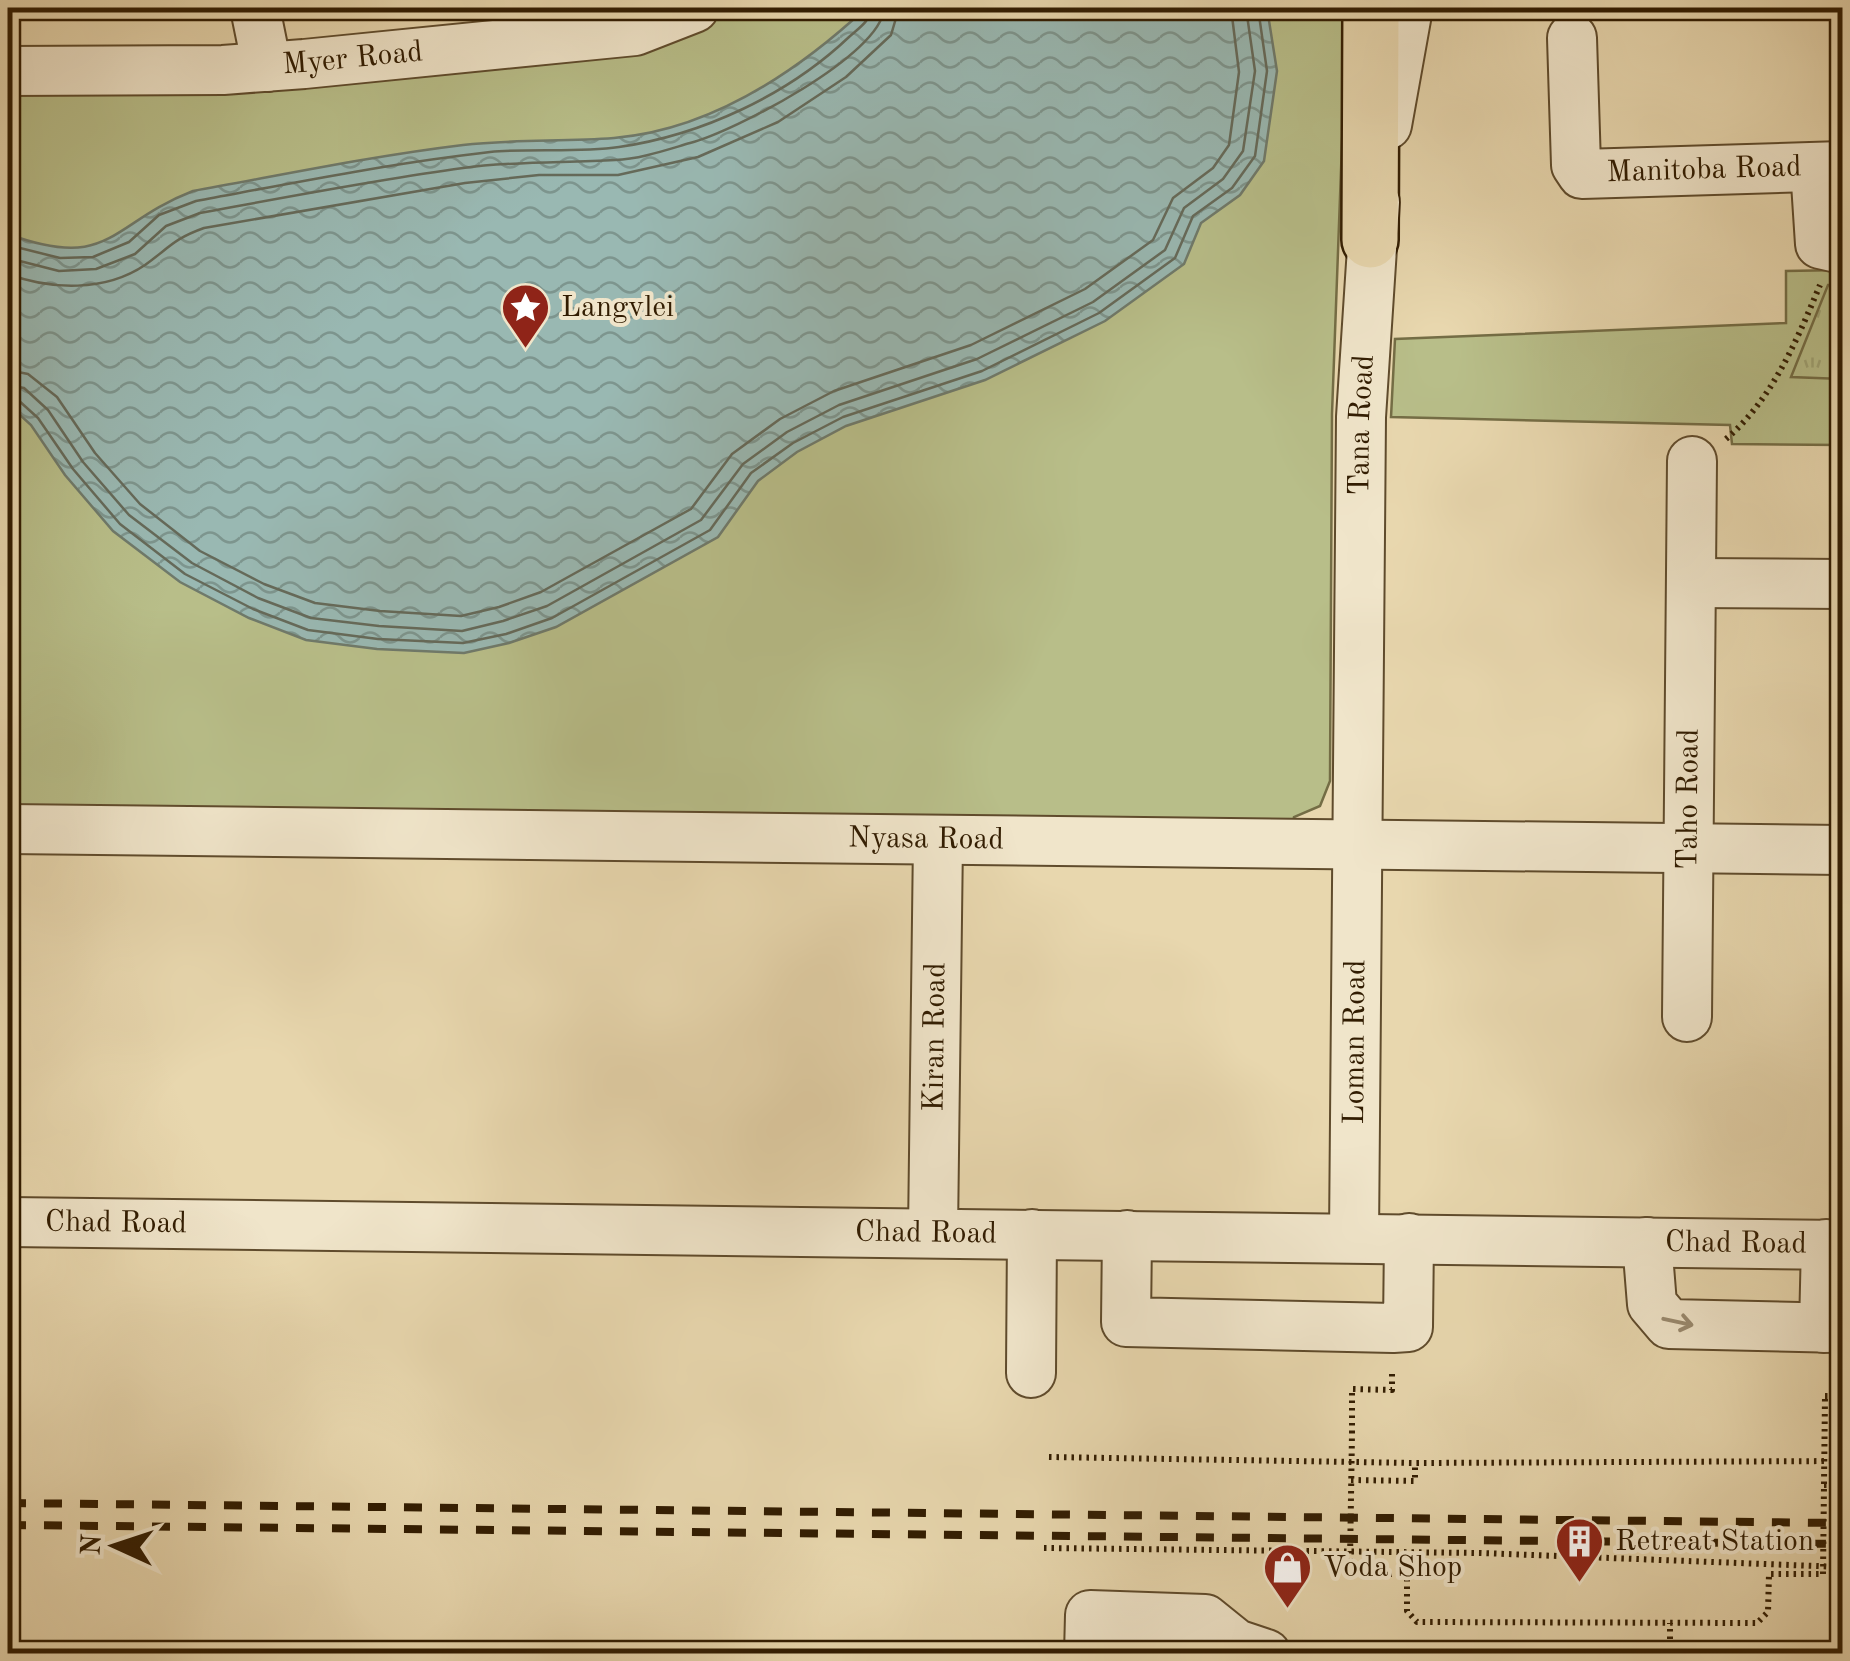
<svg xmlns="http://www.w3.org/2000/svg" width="1850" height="1661" font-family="'Old Standard TT',serif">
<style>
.grass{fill:#b8be89;stroke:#746d45;stroke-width:2.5}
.park{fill:url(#park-tufts);stroke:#746d45;stroke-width:2.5}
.water{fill:url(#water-waves);stroke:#6f7a6b;stroke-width:2.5}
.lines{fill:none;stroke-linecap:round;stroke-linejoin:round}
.shore{stroke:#656a5a;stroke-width:2.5}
.minor-casing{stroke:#5f4b2c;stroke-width:52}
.major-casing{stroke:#311c01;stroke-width:60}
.path{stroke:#311c01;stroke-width:6;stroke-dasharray:2.5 5;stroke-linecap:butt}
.minor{stroke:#f0e5ca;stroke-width:48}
.major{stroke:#e8d7ae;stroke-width:55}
.rail{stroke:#311c01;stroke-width:8;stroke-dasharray:18 18;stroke-linecap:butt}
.path-bridge{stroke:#311c01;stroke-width:6;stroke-dasharray:2.5 5;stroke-linecap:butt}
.oneway{stroke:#9a8b70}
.labels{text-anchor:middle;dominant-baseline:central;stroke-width:8;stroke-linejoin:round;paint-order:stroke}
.street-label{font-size:30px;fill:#311c01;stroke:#f0e5ca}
.poi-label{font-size:30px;fill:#311c01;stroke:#f0e5ca;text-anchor:start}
</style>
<defs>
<pattern id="park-tufts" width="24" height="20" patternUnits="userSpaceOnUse" patternTransform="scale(2.5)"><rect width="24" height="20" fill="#b8be89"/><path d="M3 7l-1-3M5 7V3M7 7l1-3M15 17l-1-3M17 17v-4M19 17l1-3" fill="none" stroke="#9fa374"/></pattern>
<pattern id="water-waves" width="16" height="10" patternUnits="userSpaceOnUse" patternTransform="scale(2.5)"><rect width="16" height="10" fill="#99b8b2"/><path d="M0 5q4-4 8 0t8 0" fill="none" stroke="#7d958e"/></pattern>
</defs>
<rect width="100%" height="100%" fill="#e8d7ae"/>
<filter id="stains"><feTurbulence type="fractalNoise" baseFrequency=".002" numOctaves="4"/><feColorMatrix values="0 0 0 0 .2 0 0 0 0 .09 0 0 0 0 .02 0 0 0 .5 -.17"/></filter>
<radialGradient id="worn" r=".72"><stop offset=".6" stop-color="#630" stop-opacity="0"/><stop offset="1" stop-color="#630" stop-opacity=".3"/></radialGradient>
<!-- grass -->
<path class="grass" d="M730 8H1347L1332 414 1330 781 1320 806 1294 817 1293 826 8 810V89L702 28Z
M1842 270V445L1732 444 1730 425 1391 417 1395 339 1786 323V271Z"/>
<!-- park -->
<path class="park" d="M1828 285 1842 286V379L1791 377Z"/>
<!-- water -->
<path class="water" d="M866 8H1267L1277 71 1264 161 1240 195 1201 223 1184 264 1105 321 985 380 846 426 797 452 758 481 718 537 556 627 509 643 464 653 377 649 306 640 249 618 180 582 113 531 65 475 31 425 8 404V234C111 272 110 223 193 191 282 175 372 156 463 145 513 139 563 142 614 138 710 130 798 71 866 8Z"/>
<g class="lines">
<!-- shore -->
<path class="shore" d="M8 245 60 258 93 257 129 242 159 215 196 201C293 183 392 163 490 152 532 148 577 153 619 147 702 135 788 95 849 37 859 28 870 21 872 8
M8 258 59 271 96 269 135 254 166 226 200 213C287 197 375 180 463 168 514 161 564 163 615 160 640 159 666 150 690 143 733 132 882 55 884 8
M8 274C51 290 105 292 145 265 169 248 173 239 204 228L465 183 539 175H618L698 157 778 122 846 77 891 35 899 8
M8 370 28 374 57 397 95 453 140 504 200 551 264 584 315 603 380 611 461 616 499 607 541 592 691 509 732 454 780 419 834 391 971 345 1085 289 1153 240 1173 198 1213 168 1229 145 1239 72 1231 8
M8 385 24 388 48 410 83 462 129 515 192 563 258 598 311 618 379 626 462 631 503 621 547 606 701 520 743 464 787 432 839 405 977 359 1093 302 1165 250 1184 208 1223 179 1243 151 1255 71 1246 8
M8 397 17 399 38 418 73 469 120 524 185 574 253 609 308 630 378 639 463 643 506 634 552 618 710 530 751 473 793 443 843 417 982 371 1099 313 1175 258 1193 216 1232 188 1255 156 1267 71 1258 8"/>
<defs>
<g id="minor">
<path d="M255 8 267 67"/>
<path id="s1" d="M1572 38 1576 165 1582 174 1842 166"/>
<path id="s2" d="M8 71 223 70 304 64 635 31 694 8"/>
<path d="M1387 125 1408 8"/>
<path d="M1815 167 1820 244 1842 249"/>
<path d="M1691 583 1842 584"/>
<path id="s3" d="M8 829 1842 850"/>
<path id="s4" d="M1687 1017 1692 461"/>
<path id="s5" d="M8 1222 1842 1245"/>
<path id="s6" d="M933 1232 938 840"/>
<path d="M1127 1235 1126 1322 1393 1328 1408 1327 1409 1238"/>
<path id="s7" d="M1354 1237 1361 417 1375 202"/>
<path d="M1647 1242 1652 1304 1669 1324 1842 1328"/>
<path d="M1824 1328 1826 1244"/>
<path d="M1031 1373 1032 1234"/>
<path d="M1089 1654 1090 1615 1205 1619 1236 1644 1266 1654"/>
</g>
<path id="major" d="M1370 240 1371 8"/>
</defs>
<!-- minor casing -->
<use href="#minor" class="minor-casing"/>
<!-- major casing -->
<use href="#major" class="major-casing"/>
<!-- path -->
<path class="path" d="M1726 439C1772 400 1797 340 1820 285
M1825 1396H1842
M1352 1433V1389L1392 1390V1369
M1049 1457 1415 1463 1842 1461
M1351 1480 1415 1481V1463
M1824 1485H1842
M1044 1548 1481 1553 1842 1567
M1350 1561V1574H1407V1611L1417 1622 1757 1623 1768 1612 1769 1574H1823
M1670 1654V1623"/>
<!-- minor -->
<use href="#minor" class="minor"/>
<!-- major -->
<use href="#major" class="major"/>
<!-- rail -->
<path class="rail" d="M8 1503 1842 1523
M8 1525 1842 1544"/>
<!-- path-bridge -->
<path class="path-bridge" d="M1350 1561 1352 1433
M1823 1574 1825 1396"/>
</g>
<!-- one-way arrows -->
<defs><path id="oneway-shaft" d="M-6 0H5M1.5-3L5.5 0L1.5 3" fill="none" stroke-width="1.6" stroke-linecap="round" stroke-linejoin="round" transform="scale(2.5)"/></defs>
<use class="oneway" href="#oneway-shaft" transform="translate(1678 1322) rotate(12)"/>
<!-- icons -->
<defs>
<symbol id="sight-pin" viewBox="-11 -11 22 30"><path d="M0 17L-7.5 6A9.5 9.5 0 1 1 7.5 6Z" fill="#8f2418" stroke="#f0e5ca"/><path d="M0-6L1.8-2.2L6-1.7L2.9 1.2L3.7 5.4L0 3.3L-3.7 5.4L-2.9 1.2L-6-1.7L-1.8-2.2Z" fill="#fff"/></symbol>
<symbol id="building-pin" viewBox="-11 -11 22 30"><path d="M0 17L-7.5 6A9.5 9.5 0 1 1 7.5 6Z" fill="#8f2418" stroke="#f0e5ca"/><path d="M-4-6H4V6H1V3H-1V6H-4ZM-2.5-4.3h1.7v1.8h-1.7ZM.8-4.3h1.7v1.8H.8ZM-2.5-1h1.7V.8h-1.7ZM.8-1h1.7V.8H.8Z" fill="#fff"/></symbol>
<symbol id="shop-pin" viewBox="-11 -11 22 30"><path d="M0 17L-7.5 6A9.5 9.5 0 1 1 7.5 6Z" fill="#8f2418" stroke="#f0e5ca"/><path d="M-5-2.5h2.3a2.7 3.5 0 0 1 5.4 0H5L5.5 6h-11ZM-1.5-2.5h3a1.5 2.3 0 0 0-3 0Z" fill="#fff"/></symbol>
</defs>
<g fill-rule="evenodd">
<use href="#sight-pin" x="498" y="280" width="55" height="75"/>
<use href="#building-pin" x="1552" y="1514" width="55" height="75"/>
<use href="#shop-pin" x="1260" y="1540" width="55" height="75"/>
</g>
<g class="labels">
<!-- street labels -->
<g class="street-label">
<text stroke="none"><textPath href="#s2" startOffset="345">Myer Road</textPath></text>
<text stroke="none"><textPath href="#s1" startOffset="260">Manitoba Road</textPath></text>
<text stroke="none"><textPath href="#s7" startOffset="812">Tana Road</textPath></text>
<text stroke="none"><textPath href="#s4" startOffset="218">Taho Road</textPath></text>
<text stroke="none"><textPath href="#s3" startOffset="918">Nyasa Road</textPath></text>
<text stroke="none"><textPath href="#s6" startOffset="195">Kiran Road</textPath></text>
<text stroke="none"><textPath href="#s7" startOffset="195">Loman Road</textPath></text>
<text stroke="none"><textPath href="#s5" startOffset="108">Chad Road</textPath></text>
<text stroke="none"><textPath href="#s5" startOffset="918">Chad Road</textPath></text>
<text stroke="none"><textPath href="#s5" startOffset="1728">Chad Road</textPath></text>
</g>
<!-- poi labels -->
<g class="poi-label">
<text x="561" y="308">Langvlei</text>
<text x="1615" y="1542">Retreat Station</text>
<text x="1323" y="1568">Voda Shop</text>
</g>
</g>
<!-- margin -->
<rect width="1850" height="1661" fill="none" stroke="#e8d7ae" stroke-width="40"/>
<rect x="10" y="10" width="1830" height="1641" fill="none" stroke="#311c01" stroke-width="5"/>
<rect x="20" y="20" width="1810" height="1621" fill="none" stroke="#311c01" stroke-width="2.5"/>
<!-- north arrow -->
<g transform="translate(115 1546) rotate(273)" stroke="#f0e5ca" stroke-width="8" paint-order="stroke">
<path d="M0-8L18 38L0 25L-18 38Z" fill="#311c01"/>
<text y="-15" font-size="28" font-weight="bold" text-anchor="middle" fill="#311c01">N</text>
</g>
<rect width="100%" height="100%" filter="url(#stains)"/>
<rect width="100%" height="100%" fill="url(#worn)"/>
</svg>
